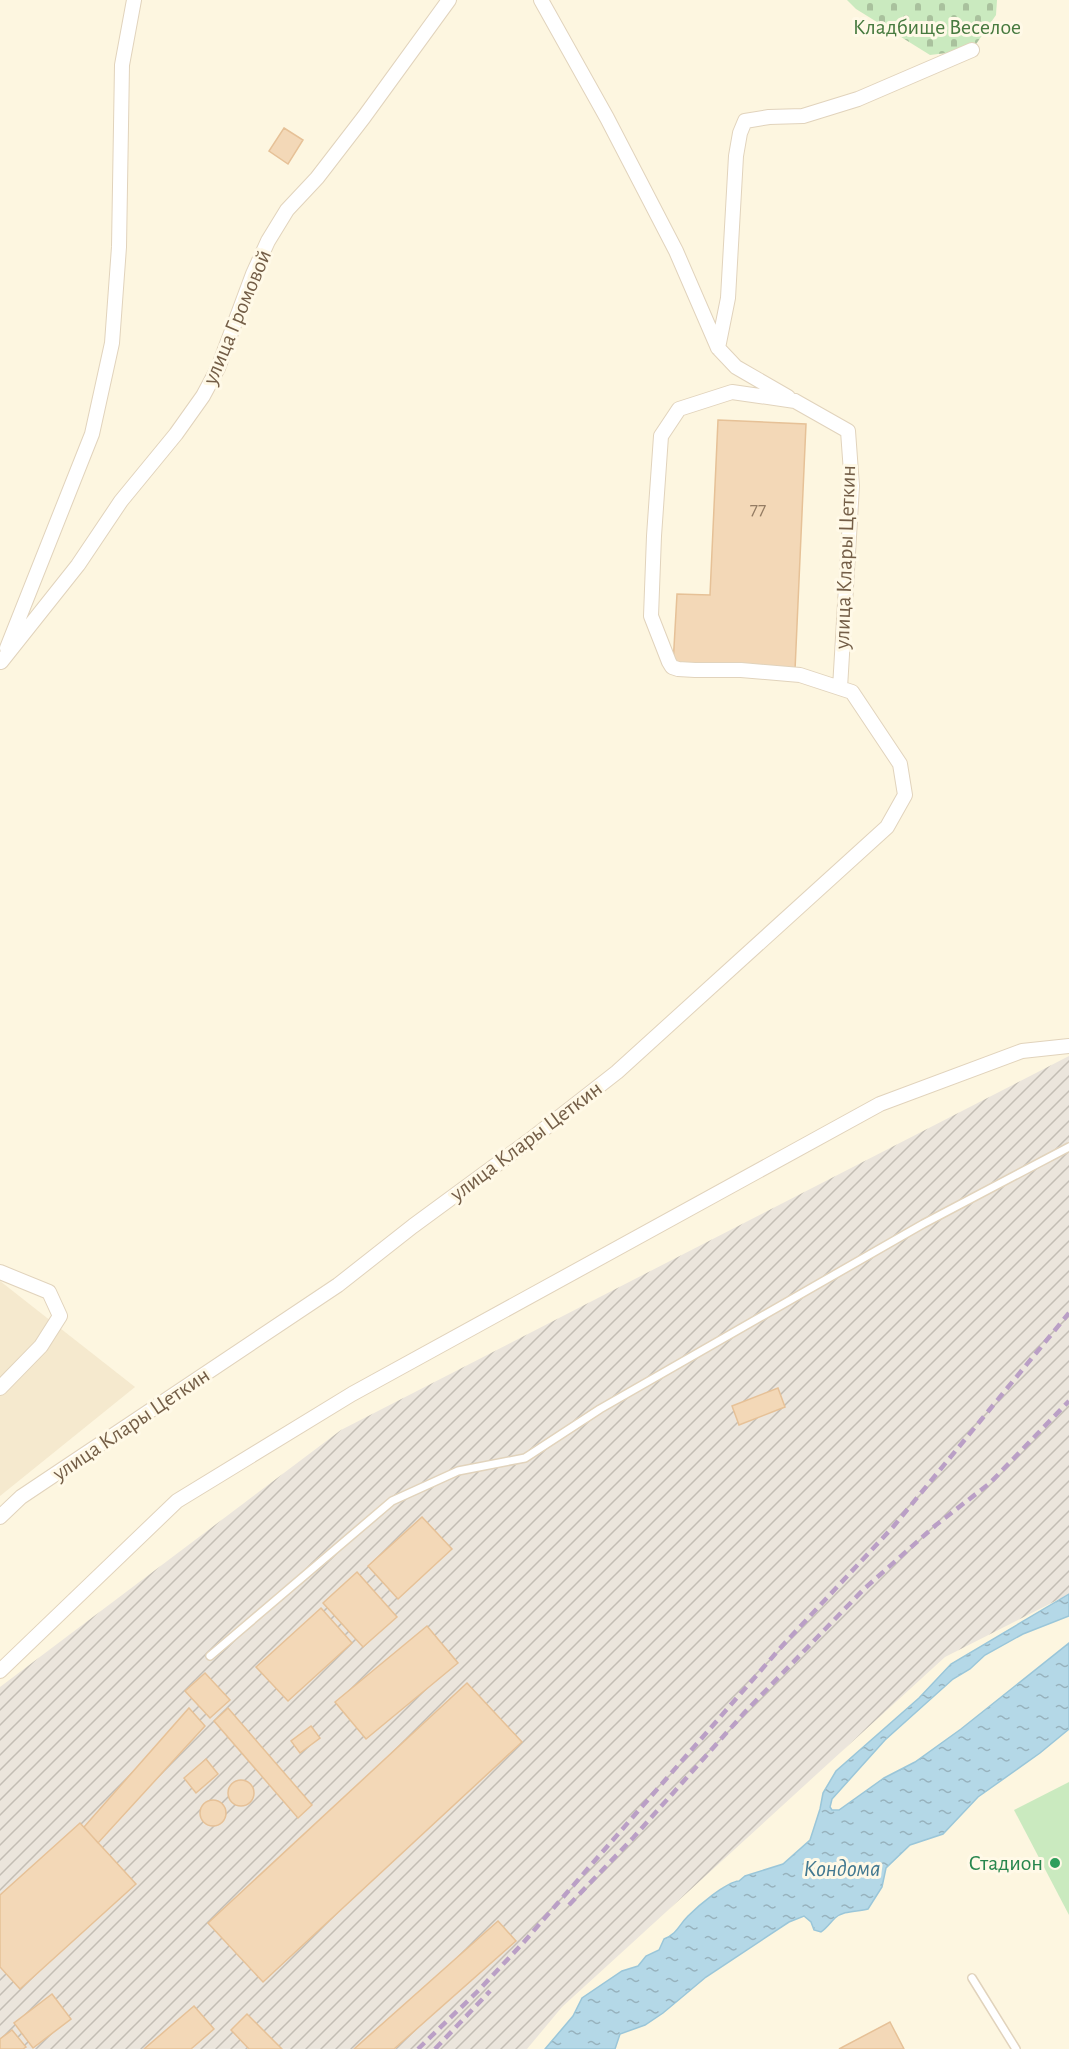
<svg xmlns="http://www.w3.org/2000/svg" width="1069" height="2049" font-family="'Alegreya Sans',sans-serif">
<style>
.residential{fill:#f5e9ce}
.industrial{fill:url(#industrial-furrows)}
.cemetery{fill:url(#cemetery-stones)}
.park{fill:#caeabf}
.water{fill:url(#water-ripples);stroke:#9ac6d9;stroke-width:1.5}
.building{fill:#f3d8b7;stroke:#e6c197;stroke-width:1.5}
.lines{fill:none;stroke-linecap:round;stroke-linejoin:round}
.service-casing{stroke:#e1d3bc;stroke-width:10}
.minor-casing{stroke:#e1d3bc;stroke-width:16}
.service{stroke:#fff;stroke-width:7}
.minor{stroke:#fff;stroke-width:14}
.rail{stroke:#ba9fc6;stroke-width:4.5;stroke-dasharray:9 6;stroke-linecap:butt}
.leisure-dot{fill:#2e9e5b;stroke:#fff9e7;stroke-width:2}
.labels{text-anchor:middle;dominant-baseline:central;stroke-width:6;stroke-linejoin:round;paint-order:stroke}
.number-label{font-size:20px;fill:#947c63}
.park-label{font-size:22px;fill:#477a3f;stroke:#fff9e7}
.street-label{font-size:22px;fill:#745e47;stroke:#fff9e7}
.leisure-label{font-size:22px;fill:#27864d;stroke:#fff9e7;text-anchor:end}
.water-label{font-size:24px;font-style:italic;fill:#427890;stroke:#fff9e7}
</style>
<defs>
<pattern id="industrial-furrows" width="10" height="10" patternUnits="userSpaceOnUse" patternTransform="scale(1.5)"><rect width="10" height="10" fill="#ebe5dc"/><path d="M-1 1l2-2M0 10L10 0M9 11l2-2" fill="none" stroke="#c3bdb4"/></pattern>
<pattern id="cemetery-stones" width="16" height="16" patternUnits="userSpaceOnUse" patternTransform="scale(1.5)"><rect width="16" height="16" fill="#caeabf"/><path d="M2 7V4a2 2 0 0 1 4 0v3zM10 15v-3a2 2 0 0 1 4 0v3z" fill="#a9c19d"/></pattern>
<pattern id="water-ripples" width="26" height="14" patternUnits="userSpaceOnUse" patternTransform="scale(1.5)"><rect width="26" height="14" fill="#b4d8e7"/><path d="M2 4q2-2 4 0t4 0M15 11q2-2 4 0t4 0" fill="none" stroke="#97b2bd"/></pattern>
</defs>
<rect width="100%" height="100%" fill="#fdf6e0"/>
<!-- residential -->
<path class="residential" d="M0 1281 135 1387 0 1496Z"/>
<!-- industrial -->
<path class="industrial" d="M1069 1056V1594L945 1657 562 2007 527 2049H0V1687L341 1430Z"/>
<!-- cemetery -->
<path class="cemetery" d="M847 0H997L996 15 972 50 930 55 856 9Z"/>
<!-- park -->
<path class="park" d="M1069 1782V1915L1014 1810Z"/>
<!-- water -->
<path class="water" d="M1069 1594V1616L1023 1634 985 1655 970 1669 953 1679 885 1740 832 1799 830 1807 832 1810H839L884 1778 915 1762 961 1729 1069 1643V1729L1040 1753 978 1797 943 1834 910 1845 886 1868 882 1887 868 1909C857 1912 844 1910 835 1918 830 1923 827 1928 821 1932L814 1930 811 1922 804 1916 789 1922 706 1977 663 2013 645 2025 620 2034 615 2049H545L573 2016 582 1998 622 1971 638 1966 646 1956 659 1950 664 1939C678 1933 678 1926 688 1916 698 1906 726 1882 739 1881L745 1876 783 1864 810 1840 820 1809 823 1793 836 1771 919 1698 951 1664Z"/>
<!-- building -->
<path class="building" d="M284 128 303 140 288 164 269 151Z
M718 420 806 424 795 670 673 665 677 594 710 595Z
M778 1388 785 1407 739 1425 732 1406Z
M422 1517 452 1549 398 1599 368 1566Z
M357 1572 397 1617 363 1647 323 1603Z
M321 1608 352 1643 288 1701 256 1667Z
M427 1626 458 1663 366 1739 335 1702Z
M205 1673 230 1700 210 1718 185 1691Z
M467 1683 522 1742 263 1982 208 1923Z
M189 1708 205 1726 98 1843 84 1827Z
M228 1708 312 1805 298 1818 214 1721Z
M311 1726 320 1738 300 1753 291 1741Z
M206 1759 218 1774 196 1793 184 1778Z
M228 1793a13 13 0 1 1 26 0a13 13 0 1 1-26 0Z
M200 1813a13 13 0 1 1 26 0a13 13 0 1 1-26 0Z
M80 1823 136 1884 20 1989 0 1967V1895Z
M498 1921 516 1941 394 2049H354Z
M52 1994 71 2019 33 2048 14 2023Z
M194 2006 214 2029 191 2049H144Z
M247 2014 282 2049H249L231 2030Z
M890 2022 904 2049H839Z
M12 2030 26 2047 23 2049H0V2039Z"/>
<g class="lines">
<defs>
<path id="service" d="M210 1656 392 1501 458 1471 525 1458 600 1409 923 1224 1069 1147
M972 1978 1016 2049"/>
<path id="minor" d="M541 0 607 118 676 251 718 348
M788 397 736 367 718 348 728 298 736 156 740 133 745 121 769 117 803 116 858 99 972 50
M7 648 92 434 112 343 119 247 122 65 134 0
M1 662 78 565 121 501 176 434 203 396 218 368 253 274 268 241 287 210 317 178 364 117 449 0
M0 1272 49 1292 60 1316 41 1346 0 1388
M0 1517 21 1497 338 1285 413 1226 530 1140 617 1072 887 827 905 795 900 764 852 692 800 675 741 670H695L678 669 672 667 669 662 651 616 654 536 661 436 679 409 732 392 795 401 848 431 852 486 840 688
M0 1671 177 1501 352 1394 880 1104 1022 1051 1069 1046"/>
</defs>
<!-- service casing -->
<use href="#service" class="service-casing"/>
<!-- minor casing -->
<use href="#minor" class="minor-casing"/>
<!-- service -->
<use href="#service" class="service"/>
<!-- minor -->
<use href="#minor" class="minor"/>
<!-- rail -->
<path class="rail" d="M569 1905 633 1838 745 1712 864 1589 936 1525 990 1483 1069 1401
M418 2049 478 1991 523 1943 783 1645 893 1527 1069 1313
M435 2049 490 1991"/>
</g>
<!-- markers -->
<circle class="leisure-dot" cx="1055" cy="1863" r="6"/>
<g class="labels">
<!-- number labels -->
<g class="number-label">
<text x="758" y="509">77</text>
</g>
<!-- park labels -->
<g class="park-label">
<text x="937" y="27">Кладбище Веселое</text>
</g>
<!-- street labels -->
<g class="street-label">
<text transform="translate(237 317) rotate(-67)">улица Громовой</text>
<text transform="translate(845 557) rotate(-88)">улица Клары Цеткин</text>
<text transform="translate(526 1141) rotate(-37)">улица Клары Цеткин</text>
<text transform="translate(131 1424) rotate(-34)">улица Клары Цеткин</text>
</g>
<!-- leisure labels -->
<g class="leisure-label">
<text x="1043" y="1863">Стадион</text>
</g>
<!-- water labels -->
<g class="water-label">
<text x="842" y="1869">Кондома</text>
</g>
</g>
</svg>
